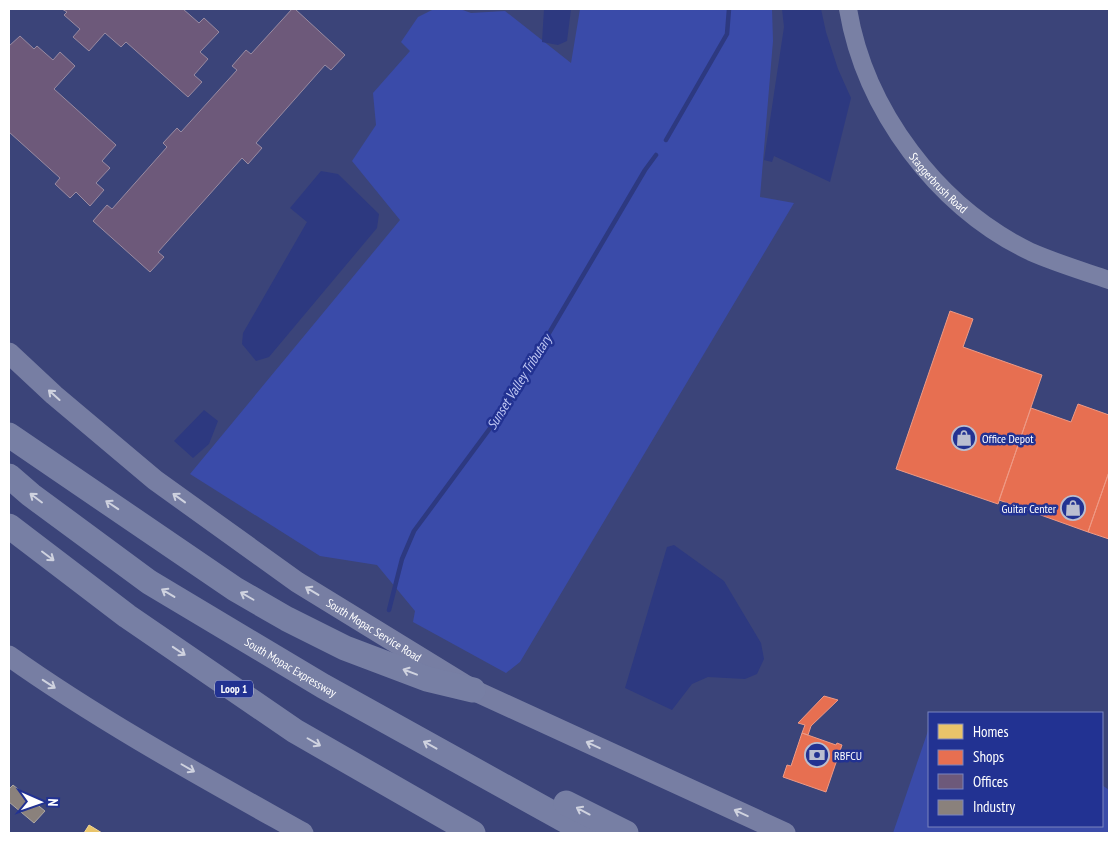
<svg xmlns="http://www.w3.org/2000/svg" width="1118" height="842" font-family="'PT Sans Narrow',sans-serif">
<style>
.green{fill:#3a4ba9}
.water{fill:#2d3980}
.homes{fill:#e9c46a;stroke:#f0d697}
.shops{fill:#e76f51;stroke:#ee9a85}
.offices{fill:#6d597a;stroke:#998ba2}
.industry{fill:#8a817c;stroke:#ada7a3}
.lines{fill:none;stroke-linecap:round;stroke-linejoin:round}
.stream{stroke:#2d3980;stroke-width:4.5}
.minor{stroke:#7980a4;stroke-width:18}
.major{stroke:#777ea3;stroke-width:21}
.highway{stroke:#777fa4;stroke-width:25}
.oneway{stroke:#cfd2df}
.labels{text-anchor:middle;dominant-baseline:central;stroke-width:5;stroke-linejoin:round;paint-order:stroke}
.shield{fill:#223292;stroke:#bdc2de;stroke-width:1}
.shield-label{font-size:11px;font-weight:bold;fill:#fff}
.street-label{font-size:12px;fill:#fff;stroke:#223292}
.poi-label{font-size:12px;fill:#fff;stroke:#223292;text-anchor:start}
.water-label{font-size:14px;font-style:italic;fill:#c0c8f4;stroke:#223292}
</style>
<rect width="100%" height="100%" fill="#3b4479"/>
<!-- green -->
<path class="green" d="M434 9H460L471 13 505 11 571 63 580 9H772L773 41 760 197 794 203 520 662 506 673 413 622 415 611 377 565 320 556 190 474 400 220 352 161 376 125 373 93 410 51 401 42 418 17Z
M929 728V826H1102V785L1109 790V833H893Z"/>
<!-- water -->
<path class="water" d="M544 9H571L567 41 558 45 542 42Z
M782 9H821L826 32 838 69 851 98 830 182 774 156 772 162 764 160 784 27Z
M321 171 338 174 379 214 377 228 269 357 256 361 242 344 243 333 307 222 290 208Z
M204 410 218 421 209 444 193 458 174 441Z
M674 545 724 581 761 643 764 659 757 674 745 679 708 677 692 684 672 710 625 688 667 547Z"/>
<!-- homes -->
<path class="homes" d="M89 825 94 828 102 833H84Z"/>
<!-- shops -->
<path class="shops" d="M950 311 973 319 963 347 1042 375 998 504 896 469Z
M1078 404 1109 415V472L1088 532 999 500 1031 408 1071 422Z
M1109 472V539L1088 532Z
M824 696 838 700 811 726 808 735 802 733 805 725 798 723Z
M802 733 836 745 837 743 842 745 826 792 783 777 787 765 791 766Z"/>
<!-- offices -->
<path class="offices" d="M62 9H183L199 23 204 18 219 32 200 52 208 59 194 75 202 82 188 97 126 42 121 47 105 33 89 51 73 37 80 29 64 15 67 12Z
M292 9H295L345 55 331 70 325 65 256 143 262 148 248 164 242 158 158 252 164 257 150 272 93 221 107 205 112 209 167 147 163 143 177 128 181 132 237 70 232 66 246 50 251 54Z
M20 36 34 49 37 46 53 60 60 52 75 66 54 89 116 145 102 161 110 168 96 183 104 190 90 206 76 192 70 198 55 184 60 178 9 132V46Z"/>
<!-- industry -->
<path class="industry" d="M13 785 45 811 34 823 9 802V789Z"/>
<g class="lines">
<!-- stream -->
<path class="stream" d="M666 140 727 34 729 9
M389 610 402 559 414 531 505 408 645 170 656 155"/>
<!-- minor -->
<path class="minor" id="s1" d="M848 9C865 110 937 207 1031 252 1056 263 1083 271 1109 280"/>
<!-- major -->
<g class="major">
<path id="s2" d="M9 353 54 395 155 480 297 582 473 690 785 833"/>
<path d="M9 656C102 722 203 777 303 833"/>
</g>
<!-- highway -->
<g class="highway">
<path d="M9 435 235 589 287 619 345 648 427 679 473 690"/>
<path id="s3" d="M9 476 31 495 149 582 323 686 588 833"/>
<path d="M9 526 127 616 295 731 473 833"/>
<path d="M566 803 626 833"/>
</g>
</g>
<!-- one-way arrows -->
<defs><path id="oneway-shaft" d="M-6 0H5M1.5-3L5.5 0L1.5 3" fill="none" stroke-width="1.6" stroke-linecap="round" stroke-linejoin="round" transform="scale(1.25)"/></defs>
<g class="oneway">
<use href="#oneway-shaft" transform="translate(54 395) rotate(-138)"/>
<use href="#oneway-shaft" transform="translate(36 498) rotate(-143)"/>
<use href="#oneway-shaft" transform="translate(179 498) rotate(-144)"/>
<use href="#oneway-shaft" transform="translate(112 505) rotate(-146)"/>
<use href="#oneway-shaft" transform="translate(48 556) rotate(37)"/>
<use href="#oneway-shaft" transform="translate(312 591) rotate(-149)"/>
<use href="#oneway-shaft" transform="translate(168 593) rotate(-149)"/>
<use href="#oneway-shaft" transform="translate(247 596) rotate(-150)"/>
<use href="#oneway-shaft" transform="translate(179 651) rotate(34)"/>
<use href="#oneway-shaft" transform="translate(410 672) rotate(-159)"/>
<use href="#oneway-shaft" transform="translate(49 684) rotate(33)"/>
<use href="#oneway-shaft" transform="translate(314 742) rotate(30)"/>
<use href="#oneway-shaft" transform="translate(430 745) rotate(-151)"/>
<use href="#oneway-shaft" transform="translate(593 745) rotate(-155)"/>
<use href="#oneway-shaft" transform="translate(188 768) rotate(30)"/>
<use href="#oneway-shaft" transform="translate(583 811) rotate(-152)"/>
<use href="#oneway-shaft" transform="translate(741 813) rotate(-155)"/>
</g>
<!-- icons -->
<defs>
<symbol id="shop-ring" viewBox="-11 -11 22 22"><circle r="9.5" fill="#223292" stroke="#babed0" stroke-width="1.5"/><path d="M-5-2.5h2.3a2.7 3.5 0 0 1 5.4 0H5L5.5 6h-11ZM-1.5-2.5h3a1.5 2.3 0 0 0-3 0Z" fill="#babed0"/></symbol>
<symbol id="bank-ring" viewBox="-11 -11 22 22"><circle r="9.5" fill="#223292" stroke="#babed0" stroke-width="1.5"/><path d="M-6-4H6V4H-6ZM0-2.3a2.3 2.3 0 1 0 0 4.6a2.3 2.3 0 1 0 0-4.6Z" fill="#babed0"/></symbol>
</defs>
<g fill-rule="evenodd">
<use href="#shop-ring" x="950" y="424" width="28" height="28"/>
<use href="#shop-ring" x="1059" y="494" width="28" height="28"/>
<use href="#bank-ring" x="803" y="741" width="28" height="28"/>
</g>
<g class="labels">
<!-- shield labels -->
<rect class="shield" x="215" y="680.5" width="38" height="17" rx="4"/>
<g class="shield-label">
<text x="234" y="689">Loop 1</text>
</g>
<!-- street labels -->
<g class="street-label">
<text stroke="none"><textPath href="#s1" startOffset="199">Staggerbrush Road</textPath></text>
<text stroke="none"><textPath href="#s2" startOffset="459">South Mopac Service Road</textPath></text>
<text stroke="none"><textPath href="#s3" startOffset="341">South Mopac Expressway</textPath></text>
</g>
<!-- poi labels -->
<g class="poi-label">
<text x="982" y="438">Office Depot</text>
<text x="1056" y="508" text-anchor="end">Guitar Center</text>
<text x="834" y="755">RBFCU</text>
</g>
<!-- water labels -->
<g class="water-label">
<text transform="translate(519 382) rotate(-58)">Sunset Valley Tributary</text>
</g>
</g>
<!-- border -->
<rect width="1118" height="842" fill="none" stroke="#ffffff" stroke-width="20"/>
<!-- legend -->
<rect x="928" y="712" width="175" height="115" fill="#223292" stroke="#7a84be"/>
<rect x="938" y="724" width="25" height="15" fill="#e9c46a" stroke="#7a84be"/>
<text x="973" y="737" font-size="15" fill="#ffffff">Homes</text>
<rect x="938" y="750" width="25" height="15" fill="#e76f51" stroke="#7a84be"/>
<text x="973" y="762" font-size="15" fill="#ffffff">Shops</text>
<rect x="938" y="774" width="25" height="15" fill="#6d597a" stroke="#7a84be"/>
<text x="973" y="787" font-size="15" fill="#ffffff">Offices</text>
<rect x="938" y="800" width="25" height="15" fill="#8a817c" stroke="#7a84be"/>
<text x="973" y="812" font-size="15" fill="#ffffff">Industry</text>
<!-- north arrow -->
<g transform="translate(40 802) rotate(92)" stroke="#223292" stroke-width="4" paint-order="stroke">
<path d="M0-4L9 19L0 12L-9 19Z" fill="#ffffff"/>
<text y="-8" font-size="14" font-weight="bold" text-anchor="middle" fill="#ffffff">N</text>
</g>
</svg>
